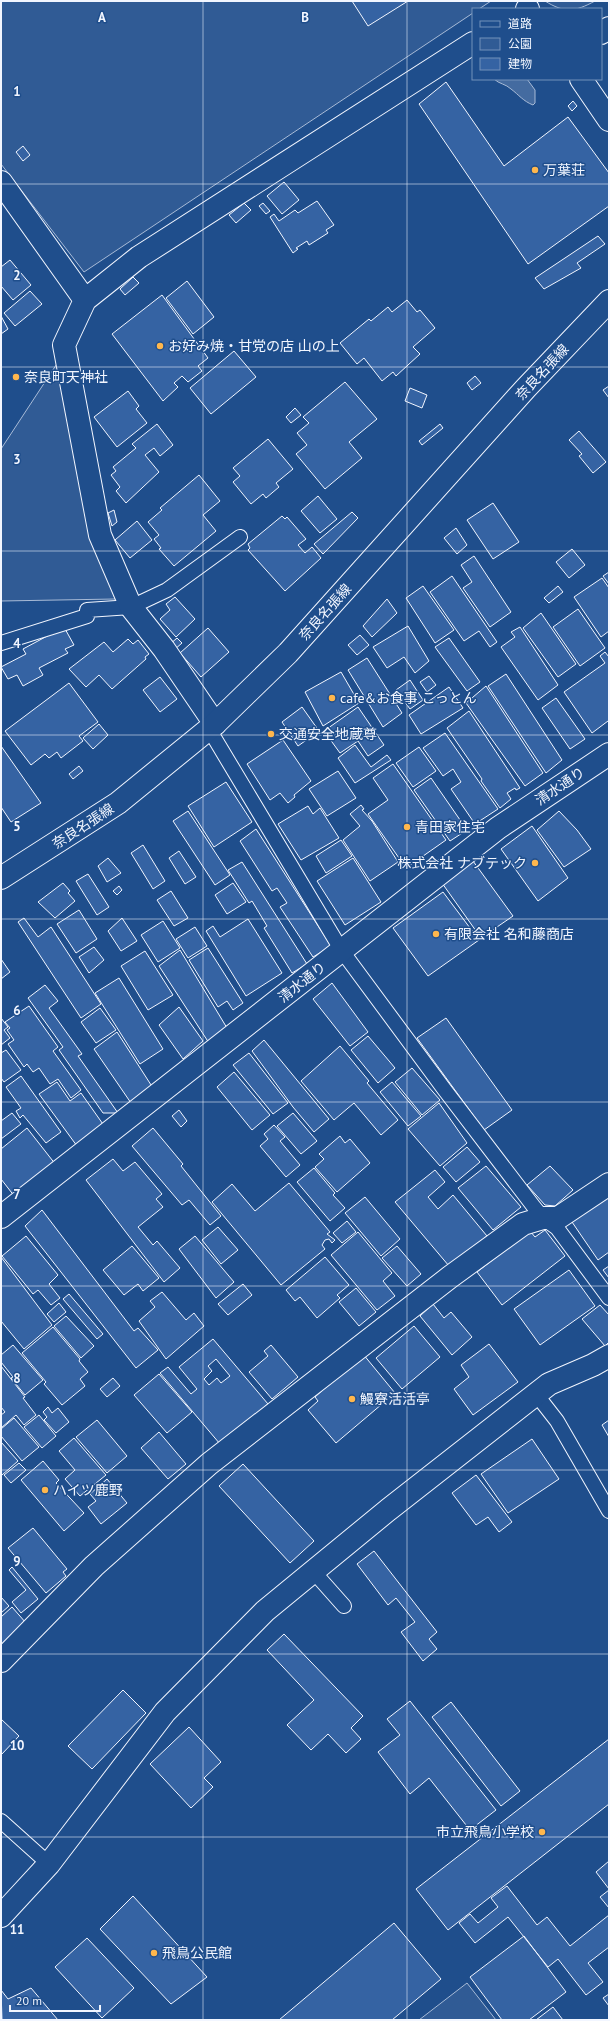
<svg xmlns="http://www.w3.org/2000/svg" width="610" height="2021" font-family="'PT Sans','Noto Sans JP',sans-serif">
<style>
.green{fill:#305b95;stroke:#a8bbd7}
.water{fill:#446ba0;stroke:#a8bbd7}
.building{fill:#3563a3;stroke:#f2f6ff;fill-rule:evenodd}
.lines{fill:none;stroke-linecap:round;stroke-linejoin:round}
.lane-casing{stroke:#f2f6ff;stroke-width:16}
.street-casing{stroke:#f2f6ff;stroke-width:24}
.primary-casing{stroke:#f2f6ff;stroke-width:24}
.lane{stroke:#1f4e8c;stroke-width:14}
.street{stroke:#1f4e8c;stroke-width:22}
.primary{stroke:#1f4e8c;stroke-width:22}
.grid{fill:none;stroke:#f2f6ff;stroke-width:1;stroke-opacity:0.55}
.poi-dot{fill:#ffb74d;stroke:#1f4e8c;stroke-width:1.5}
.labels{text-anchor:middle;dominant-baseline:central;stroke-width:3;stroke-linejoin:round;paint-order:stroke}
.poi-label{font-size:14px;fill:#f2f6ff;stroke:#1f4e8c;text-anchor:start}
.street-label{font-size:14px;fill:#f2f6ff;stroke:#1f4e8c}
.grid-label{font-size:13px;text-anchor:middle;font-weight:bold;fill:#f2f6ff;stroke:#1f4e8c;stroke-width:3;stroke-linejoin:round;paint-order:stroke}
</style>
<rect width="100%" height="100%" fill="#1f4e8c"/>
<!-- green -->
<path class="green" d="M1 1H491L479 9H473V13L84 272 1 164Z
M545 1H595C575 12 564 13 545 1Z
M62 356 80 479 115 599 1 601V449Z
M467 1983 496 2020H419Z"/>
<!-- water -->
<path class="water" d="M494 79H527L535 90V103L533 105C523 101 519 95 511 89 506 84 499 84 494 79Z"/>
<!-- building -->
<path class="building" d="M352 1H408L368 26Z
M446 82 504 166 568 117 609 173V206L528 264 419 104Z
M573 101 577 106 572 111 568 106Z
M23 146 30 155 23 161 16 152Z
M284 182 299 200 282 214 267 196Z
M317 201 334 225 326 230 328 233 309 245 307 241 296 248 298 249 293 253 270 217 274 214 279 221 295 210 298 213Z
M244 203 251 210 236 223 229 215Z
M263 203 270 211 266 214 259 206Z
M598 236 605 244 577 263 581 268 544 289 535 278Z
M10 260 31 285 13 300 1 286V267Z
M133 277 139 283 125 295 120 289Z
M187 281 214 317 193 334 166 298Z
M30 291 42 304 15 326 4 313Z
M162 295 208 358 198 366 202 371 188 382 182 376 174 383 178 387 163 401 112 334Z
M407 300 417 312 420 310 435 328 413 347 420 354 396 376 393 372 382 381 364 358 357 364 340 343 369 319 371 321 388 307 392 312Z
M1 316 8 329 1 334Z
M234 351 256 377 211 414 190 388Z
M475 376 481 383 472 390 467 383Z
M345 382 377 419 349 442 362 458 325 489 296 454 307 445 297 433 309 423 303 417Z
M609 386V398L603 390Z
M410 388 427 395 422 408 405 401Z
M128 391 139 406 136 409 147 423 117 447 94 417Z
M295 408 301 415 291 423 286 417Z
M157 424 173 445 160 456 154 448 145 455 159 472 126 503 116 491 120 487 111 475 116 471 113 467 136 448 132 444Z
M440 424 443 428 422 445 419 441Z
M579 431 606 462 593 473 579 456 582 454 569 440Z
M268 439 293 469 276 483 279 487 266 498 263 494 251 504 233 482 240 476 233 468Z
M199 475 220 501 203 515 216 531 174 566 159 549 161 548 154 539 159 535 148 522 162 510 160 508Z
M318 496 337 519 320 533 301 511Z
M493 503 519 542 493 559 467 520Z
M114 510 117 522 112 526 108 513Z
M352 512 358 518 323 554 314 544Z
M282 516 285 519 287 517 306 539 298 545 305 553 312 547 321 558 285 591 248 550 250 548 248 544Z
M137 521 152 540 130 558 115 540Z
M456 528 467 545 457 554 444 538Z
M572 549 585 565 569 578 556 562Z
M474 556 511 612 490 627 463 588 472 582 461 565Z
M609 572V584L603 576Z
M452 576 497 642 490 647 479 631 464 641 430 592Z
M602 578 609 588V631L601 637 574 597Z
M423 586 454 630 435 643 406 598Z
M558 586 563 592 549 603 544 598Z
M175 597 195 619 176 637 160 619 170 610 166 604Z
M387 599 397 613 372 637 363 626Z
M578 609 605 648 580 666 553 627Z
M541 613 576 664 558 677 523 628Z
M408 626 429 661 415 673 404 657 387 668 373 647Z
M64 627 74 645 65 649 68 653 39 668 43 675 23 686 17 675 8 679 1 667 26 654 23 649Z
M520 627 558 685 538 700 501 647 515 637 511 632Z
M208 628 229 652 201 677 180 653Z
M360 635 369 645 357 655 348 645Z
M177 638 182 643 174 650 169 645Z
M449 638 480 682 467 691 435 647Z
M128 639 133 644 138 640 149 654 145 657 146 659 112 689 99 675 86 687 69 669 104 642 113 652Z
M605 652 609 657V722L608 721 592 733 564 692 605 663 600 656Z
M367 658 402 713 383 727 348 670Z
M341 672 359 703 323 726 305 692Z
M506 674 562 760 546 773 488 686Z
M429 676 436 685 427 692 420 682Z
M160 677 177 699 160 712 143 690Z
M410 680 423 700 410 709 396 690Z
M69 683 98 722 79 736 83 741 61 758 57 752 49 758 45 754 31 765 5 731Z
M486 686 543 773 525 786 466 703Z
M449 687 463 708 421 734 409 715Z
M556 698 585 739 570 749 542 708Z
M302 707 319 731 298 746 282 722Z
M358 707 384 745 368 756 358 741 340 753 324 731Z
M469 711 520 788 516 790 515 788 507 793 511 799 500 808 481 781 482 779 447 728Z
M99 724 108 735 93 749 83 738Z
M445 733 498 809 475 824 451 789 461 782 453 769 443 776 423 748Z
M283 740 311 781 294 795 295 797 288 803 280 793 270 800 247 764Z
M355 745 371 767 387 755 391 760 355 783 338 758Z
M1 746 41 803 11 822 1 807Z
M419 747 436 771 413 787 396 763Z
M393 764 446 840 406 868 368 814 388 800 373 778Z
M79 766 83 771 73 779 69 774Z
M338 771 356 798 327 816 309 789Z
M431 778 467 830 450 841 414 790Z
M226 782 252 822 214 847 188 806Z
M361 805 364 809 362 810 372 821 398 862 370 881 343 840 360 826 350 814Z
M308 806 313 814 320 808 339 838 301 860 278 824Z
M188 811 230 875 215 885 173 821Z
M559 811 577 830 591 849 564 867 537 830Z
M532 826 568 878 538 901 501 849Z
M256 829 331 946 313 957 280 907 287 903 277 888 272 891 240 841Z
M341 840 352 856 326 873 316 856Z
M143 845 165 881 153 889 131 853Z
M179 851 196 877 185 884 169 858Z
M108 858 121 873 107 882 98 866Z
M353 858 381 902 345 925 317 881Z
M473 861 513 916 481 938 442 883Z
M242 862 307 964 292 973 264 928 267 926 252 901 249 903 228 870Z
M88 874 109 907 97 915 76 881Z
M63 883 70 891 68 893 75 901 55 918 38 902Z
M233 883 246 902 227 914 215 895Z
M119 886 122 890 117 895 113 891Z
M171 891 188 918 174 926 157 900Z
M443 892 479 940 428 976 393 928Z
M79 910 97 939 76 953 57 924Z
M24 918 38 937 51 927 101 1004 81 1018 18 922Z
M122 918 137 941 121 951 108 931Z
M248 919 282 973 246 996 206 931 213 926 220 937Z
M163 921 180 948 158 962 141 935Z
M195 927 207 946 188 958 176 939Z
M94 947 104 960 89 973 79 957Z
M208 948 243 1003 233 1010 227 1001 218 1007 189 960Z
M180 950 227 1028 209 1043 159 966Z
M145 951 173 995 148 1010 121 966Z
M1 959 10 972 1 979Z
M119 978 163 1049 140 1064 95 993Z
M332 983 368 1032 350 1046 313 999Z
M45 985 58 1001 49 1008 82 1054 78 1056 118 1113H103L59 1050 63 1047 28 998Z
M29 1006 58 1047 53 1051 81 1090 71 1098 58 1079 50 1084 39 1068 33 1072 27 1064 24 1067 8 1044 14 1040 7 1030 10 1028 5 1022Z
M179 1007 203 1041 183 1059 159 1025Z
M100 1008 116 1030 96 1043 81 1022Z
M1 1018 8 1027 4 1030 10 1038 1 1045Z
M446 1018 512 1110 484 1130 417 1038Z
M117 1032 153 1088 131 1103 94 1049Z
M368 1036 395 1068 378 1083 351 1050Z
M264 1040 329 1119 314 1132 293 1107 252 1051Z
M340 1046 369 1081 367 1083 398 1120 381 1135 354 1103 334 1120 301 1081Z
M6 1050 21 1070 4 1082 1 1078V1053Z
M249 1053 288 1103 273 1114 233 1065Z
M412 1068 440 1100 422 1115 395 1082Z
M234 1072 270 1115 252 1130 217 1087Z
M21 1076 61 1132 46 1143 23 1115 20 1118 16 1111 21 1108 6 1087Z
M57 1082 70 1101 81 1093 105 1127 77 1146 39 1094Z
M392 1082 421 1116 408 1126 380 1092Z
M439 1103 467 1143 440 1166 408 1129Z
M179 1110 187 1121 181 1127 172 1116Z
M12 1113 21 1124 1 1139V1121Z
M293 1113 317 1141 301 1154 277 1126Z
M274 1125 285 1137 280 1141 300 1165 286 1177 260 1146 268 1139 264 1134Z
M27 1128 56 1165 15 1197 1 1179V1149Z
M153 1128 183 1164 181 1166 221 1216 210 1225 189 1200 182 1205 132 1146Z
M340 1136 345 1143 350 1139 370 1163 337 1192 315 1167 324 1159 319 1154Z
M467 1147 480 1162 456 1182 443 1167Z
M113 1159 123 1171 135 1162 162 1194 156 1199 163 1207 138 1227 153 1245 157 1241 180 1268 164 1282 86 1180Z
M486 1166 521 1207 493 1230 458 1188Z
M550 1166 573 1190 555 1206 545 1205 527 1185Z
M314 1168 335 1193 333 1195 345 1208 330 1221 297 1182Z
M435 1170 445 1182 428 1197 438 1209 453 1195 487 1236 449 1266 395 1202Z
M289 1183 330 1232 327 1234 335 1240 332 1243 329 1239 325 1240 322 1245 325 1249 281 1285 212 1202 232 1184 255 1211Z
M609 1196V1252L598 1260 572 1222Z
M365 1197 400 1239 381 1256 345 1213Z
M42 1210 134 1331 138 1328 158 1350 136 1368 25 1226Z
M347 1221 356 1232 342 1243 333 1233Z
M218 1227 238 1250 221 1264 202 1240Z
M545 1230 565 1256 502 1305 477 1272 530 1231 535 1237Z
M358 1232 392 1273 383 1281 395 1296 377 1310 331 1255Z
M26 1236 58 1275 49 1284 60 1298 51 1305 38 1290 33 1294 2 1256Z
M195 1236 234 1282 216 1298 179 1249Z
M132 1246 159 1278 143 1291 138 1284 124 1295 103 1270Z
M397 1246 421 1274 407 1286 382 1258Z
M1 1257 52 1325 24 1349 1 1321Z
M325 1257 349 1285 337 1295 340 1298 317 1318 300 1297 295 1301 286 1290Z
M609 1266V1278L603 1270Z
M569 1270 595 1306 540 1345 514 1309Z
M243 1284 252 1295 228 1315 218 1304Z
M356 1288 376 1312 359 1326 339 1302Z
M162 1292 186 1320 194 1313 204 1326 166 1359 139 1321 155 1307 150 1301Z
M69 1294 103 1334 97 1339 63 1299Z
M59 1303 66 1312 54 1322 47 1314Z
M433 1304 444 1318 451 1312 472 1337 452 1355 420 1316Z
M600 1305 609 1315V1342L605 1346 582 1319Z
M66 1316 94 1346 81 1358 54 1326Z
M414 1326 440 1357 402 1389 376 1358Z
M53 1327 80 1359 79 1361 88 1372 80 1379 85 1386 62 1405 44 1384 46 1382 22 1353Z
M213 1339 268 1404 220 1444 160 1373 168 1367 191 1394 197 1389 179 1367ZM216 1359 230 1376 221 1383 217 1378 209 1385 204 1379 212 1371 208 1366Z
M489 1344 518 1382 473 1415 454 1389 469 1377 461 1365Z
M13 1345 43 1380 25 1395 11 1378 13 1377 1 1362V1355Z
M271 1345 298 1377 272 1399 249 1372 268 1356 264 1351Z
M363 1354 395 1393 336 1443 308 1410 318 1401 315 1397Z
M1 1366 25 1397 23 1398 36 1415 24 1425 16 1415 1 1428V1415L5 1412 1 1407Z
M159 1374 192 1412 167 1433 134 1395Z
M113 1378 120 1386 107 1397 100 1389Z
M48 1407 52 1413 58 1408 69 1422 56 1433 44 1420 47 1417 43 1412Z
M39 1415 56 1436 42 1448 24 1427Z
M14 1418 39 1447 22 1461 1 1436V1429Z
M97 1420 127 1456 107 1473 76 1437Z
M609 1420V1437L602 1425Z
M159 1432 186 1464 168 1479 141 1448Z
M74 1438 106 1475 80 1496 65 1479 75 1470 59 1451Z
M532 1439 559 1479 508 1513 481 1474Z
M1 1442 18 1461 2 1475 1 1474Z
M43 1461 59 1480 56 1483 84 1513 64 1531 21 1480Z
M19 1463 26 1470 11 1483 4 1475Z
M243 1464 314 1541 290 1563 219 1486Z
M476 1475 512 1522 499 1532 488 1517 476 1525 452 1493Z
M107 1479 127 1503 101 1524 88 1507 96 1501 90 1494Z
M33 1528 67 1569 63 1572 66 1576 46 1593 8 1548Z
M374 1551 437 1632 429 1639 437 1649 423 1661 401 1632 415 1622 396 1598 388 1605 357 1564Z
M12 1567 38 1599 21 1613 12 1602 26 1590 9 1570Z
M1 1597 9 1606 1 1613Z
M12 1607 26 1623 1 1647V1617Z
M284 1634 363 1716 351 1728 361 1739 346 1753 328 1734 311 1750 287 1725 314 1700 267 1650Z
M123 1690 146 1713 92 1769 68 1746Z
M410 1701 496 1810 470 1830 429 1778 410 1794 378 1752 400 1735 387 1719Z
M451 1702 520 1791 501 1806 432 1717Z
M1 1719 19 1736 1 1755Z
M189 1727 221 1762 204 1778 213 1787 191 1808 150 1764Z
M609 1739V1804L448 1930 416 1889Z
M609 1861V1889L596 1872Z
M507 1886 537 1925 547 1917 570 1946 609 1915V1947L588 1963 603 1982 586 1995 558 1959 548 1967 508 1917 475 1943 459 1923 470 1914 478 1923 498 1907 491 1898Z
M609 1890V1908L600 1897Z
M133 1896 207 1977 171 2004 100 1929Z
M394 1923 441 1979 392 2020H279Z
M524 1936 566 1992 529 2020H502L470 1977Z
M87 1938 134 1988 102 2018 55 1967Z
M31 1988 58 2020H2L1 1990 8 1999Z
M609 1994V2006L603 1998Z
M553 2007 563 2020H536Z"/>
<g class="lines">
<defs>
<path id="lane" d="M1 643 87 616V610L131 607 167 590 240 537
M209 729 342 951 444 1089 534 1207 543 1218 557 1228 609 1298
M536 1394 557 1421 609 1511
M313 1571 344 1606
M1 1821 49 1864"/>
<path id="street" d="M527 9H528
M601 33 609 28
M581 79 609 120
M1 182 85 300
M215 724 164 649 131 607 100 535 64 345 85 300 139 257 473 43
M1 1217 498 828 609 754
M1 1661 94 1566 209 1464 450 1277 523 1224 543 1218H558L609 1184
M1 1916 49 1864 165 1712 265 1611 388 1510 549 1384 593 1365 609 1356"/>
<path id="primary" d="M1 878 118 803 215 724 288 653 526 388 609 301"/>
</defs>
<!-- lane casing -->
<use href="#lane" class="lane-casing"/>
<!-- street casing -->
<use href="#street" class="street-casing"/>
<!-- primary casing -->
<use href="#primary" class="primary-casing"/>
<!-- lane -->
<use href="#lane" class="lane"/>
<!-- street -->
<use href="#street" class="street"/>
<!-- primary -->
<use href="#primary" class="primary"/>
</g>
<!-- grid -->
<path class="grid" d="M203 1V2020M407 1V2020M1 184H609M1 367H609M1 551H609M1 735H609M1 919H609M1 1102H609M1 1286H609M1 1470H609M1 1654H609M1 1837H609"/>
<!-- markers -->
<g class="poi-dot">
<circle cx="535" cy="170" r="4"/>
<circle cx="160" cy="346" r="4"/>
<circle cx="16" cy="377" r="4"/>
<circle cx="332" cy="698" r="4"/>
<circle cx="271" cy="734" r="4"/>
<circle cx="407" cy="827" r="4"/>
<circle cx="535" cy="863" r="4"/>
<circle cx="436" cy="934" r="4"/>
<circle cx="352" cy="1399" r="4"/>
<circle cx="45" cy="1490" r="4"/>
<circle cx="542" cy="1832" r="4"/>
<circle cx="154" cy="1953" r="4"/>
</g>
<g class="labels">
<!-- poi labels -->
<g class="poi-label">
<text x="543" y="170">万葉荘</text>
<text x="168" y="346">お好み焼・甘党の店 山の上</text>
<text x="24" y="377">奈良町天神社</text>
<text x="340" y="698">cafe&amp;お食事 こっとん</text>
<text x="279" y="734">交通安全地蔵尊</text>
<text x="415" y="827">青田家住宅</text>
<text x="527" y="863" text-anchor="end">株式会社 ナブテック</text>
<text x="444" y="934">有限会社 名和藤商店</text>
<text x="360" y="1399">鰻寮活活亭</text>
<text x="53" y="1490">ハイツ鹿野</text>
<text x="534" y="1832" text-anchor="end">市立飛鳥小学校</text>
<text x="162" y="1953">飛鳥公民館</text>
</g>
<!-- street labels -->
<g class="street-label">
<text transform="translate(542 372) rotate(-47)">奈良名張線</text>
<text transform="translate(325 612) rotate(-48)">奈良名張線</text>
<text transform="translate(560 786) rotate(-34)">清水通り</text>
<text transform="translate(83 826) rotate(-33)">奈良名張線</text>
<text transform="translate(302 982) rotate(-38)">清水通り</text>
</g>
</g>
<g class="grid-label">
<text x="102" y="22">A</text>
<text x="305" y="22">B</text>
<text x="17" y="96">1</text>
<text x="17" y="280">2</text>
<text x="17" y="464">3</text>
<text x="17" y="648">4</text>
<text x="17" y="831">5</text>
<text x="17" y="1015">6</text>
<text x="17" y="1199">7</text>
<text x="17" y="1383">8</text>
<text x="17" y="1566">9</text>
<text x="17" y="1750">10</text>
<text x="17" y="1934">11</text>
</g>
<!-- border -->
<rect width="610" height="2021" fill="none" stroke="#f2f6ff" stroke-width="4"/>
<!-- legend -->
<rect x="472" y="8" width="130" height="72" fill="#1f4e8c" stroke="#7391ba"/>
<rect x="480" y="21" width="20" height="6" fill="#1f4e8c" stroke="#7391ba"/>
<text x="508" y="28" font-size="12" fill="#f2f6ff">道路</text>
<rect x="480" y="38" width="20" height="12" fill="#305b95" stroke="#7391ba"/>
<text x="508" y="48" font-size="12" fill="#f2f6ff">公園</text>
<rect x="480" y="58" width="20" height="12" fill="#3563a3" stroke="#7391ba"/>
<text x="508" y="68" font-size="12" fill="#f2f6ff">建物</text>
<!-- scale -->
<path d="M10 2005v6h90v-6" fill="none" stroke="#f2f6ff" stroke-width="2"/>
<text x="16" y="2005" font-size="12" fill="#f2f6ff" stroke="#1f4e8c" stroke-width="3" paint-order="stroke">20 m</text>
</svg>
